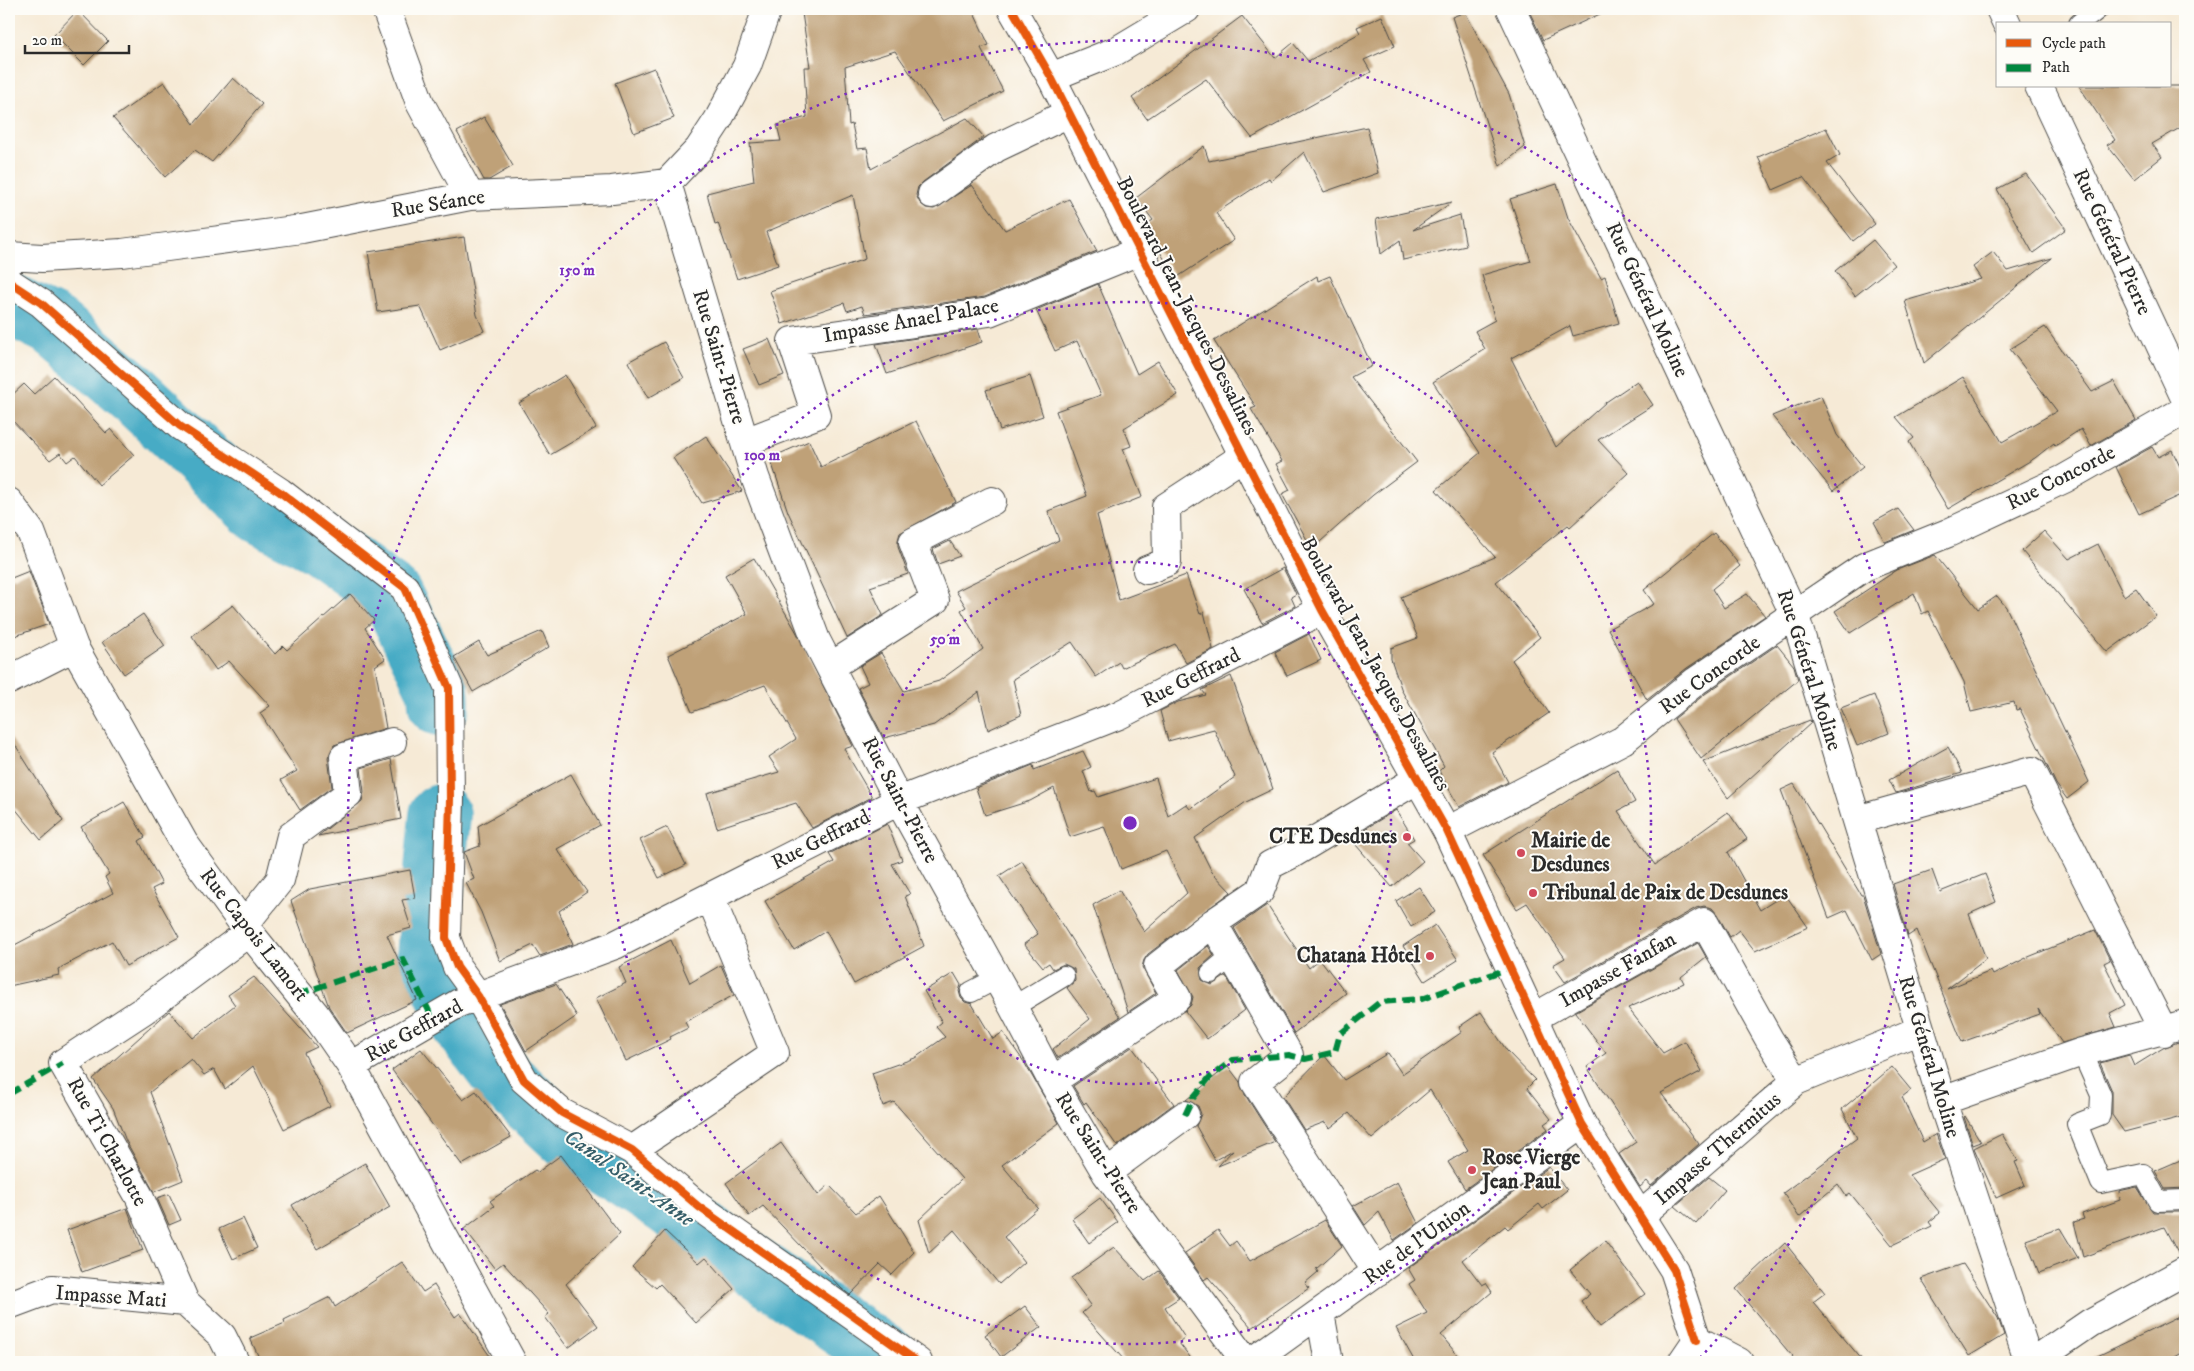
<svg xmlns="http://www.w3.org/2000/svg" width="2194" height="1371" font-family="'IM FELL DW Pica',serif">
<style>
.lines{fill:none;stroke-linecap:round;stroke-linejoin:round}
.river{stroke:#46abc5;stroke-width:62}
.building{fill:#bfa178}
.service-casing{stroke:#494845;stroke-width:22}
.minor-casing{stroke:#494845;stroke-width:30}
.tertiary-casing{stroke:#494845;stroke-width:30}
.service{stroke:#fff;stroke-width:20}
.minor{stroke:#fff;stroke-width:28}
.tertiary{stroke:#fff;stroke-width:28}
.quiet{stroke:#00873e;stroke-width:6;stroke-dasharray:12 6;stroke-linecap:butt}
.cycleway-casing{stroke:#fdfcf7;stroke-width:11}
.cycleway{stroke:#e8590c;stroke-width:8}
.ring{fill:none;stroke:#7b2cbf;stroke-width:2.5;stroke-dasharray:2.5 5}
.poi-dot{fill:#d1495b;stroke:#fdfcf7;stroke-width:2}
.labels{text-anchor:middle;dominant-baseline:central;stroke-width:4;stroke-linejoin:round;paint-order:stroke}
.street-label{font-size:21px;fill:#2b2b2b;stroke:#fdfcf7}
.poi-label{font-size:21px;font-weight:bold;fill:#2b2b2b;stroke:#fdfcf7;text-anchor:start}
.water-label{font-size:22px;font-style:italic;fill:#365e69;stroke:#fdfcf7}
.centre{fill:#7b2cbf;stroke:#fdfcf7;stroke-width:2.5}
.ring-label{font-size:15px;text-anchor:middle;font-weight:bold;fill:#7b2cbf;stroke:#fdfcf7;stroke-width:4;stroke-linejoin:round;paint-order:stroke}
</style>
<rect width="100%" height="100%" fill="#fdfcf7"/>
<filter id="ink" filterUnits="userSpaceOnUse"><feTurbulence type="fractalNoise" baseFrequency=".02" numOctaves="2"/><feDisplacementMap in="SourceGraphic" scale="10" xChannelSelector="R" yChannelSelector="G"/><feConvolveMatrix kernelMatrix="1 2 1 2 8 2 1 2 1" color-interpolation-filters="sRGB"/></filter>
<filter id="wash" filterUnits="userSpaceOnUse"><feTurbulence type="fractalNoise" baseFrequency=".0096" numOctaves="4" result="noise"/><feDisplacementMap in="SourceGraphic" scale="20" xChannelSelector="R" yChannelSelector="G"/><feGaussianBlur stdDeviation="1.12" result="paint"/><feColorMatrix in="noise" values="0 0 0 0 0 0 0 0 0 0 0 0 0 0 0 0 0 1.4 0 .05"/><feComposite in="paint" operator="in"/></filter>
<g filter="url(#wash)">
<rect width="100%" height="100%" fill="#f6ead6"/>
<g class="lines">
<!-- river -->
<path class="river" d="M9 304 54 326 134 394 260 513 320 544 392 596 438 690 439 705
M440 815 427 956 460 1021 504 1079 573 1143 667 1204 731 1251 894 1362"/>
</g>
<g id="blocks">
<!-- building -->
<path class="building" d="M834 9H972L989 45 981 48 1003 91 943 121 895 51 845 67 849 125 852 124 857 149 867 148 871 169 967 118 984 137 923 182 918 187 916 195 920 203 926 208 934 209 972 185 1005 230 1069 199 1097 251 985 297 865 314 862 306 847 311 844 303 782 324 770 291 865 259 853 195 766 232 778 265 737 279 718 223 715 224 707 193 754 181 750 143 781 141 777 125 807 117 804 67H810L802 13Z
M1528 9H1611L1543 40Z
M78 10 108 41 84 65 54 35Z
M1465 12 1509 94 1525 147 1500 166 1452 17Z
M1242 16 1275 58 1293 43 1308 61 1360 33 1357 27 1382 16 1395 46 1364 60 1371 72 1252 138 1206 79 1147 119 1132 98Z
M654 68 674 118 634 133 615 83Z
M233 78 262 104 212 162 195 150 165 177 113 118 164 82 194 124Z
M2079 86H2185V125L2152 144 2162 157 2134 179 2107 145 2115 140Z
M484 117 513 166 489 180H484L457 132Z
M1367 127 1378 173 1324 192 1304 152 1271 181 1269 178 1216 213 1234 240 1176 278 1144 226 1153 220 1136 198 1204 146 1209 161Z
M1826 128 1840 155 1827 163 1875 224 1853 241 1803 177 1773 190 1758 157Z
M2026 174 2066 229 2033 253 1997 189Z
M1557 184 1568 218 1601 278 1605 276 1619 323 1573 336 1570 326 1511 358 1556 447 1606 402 1637 381 1653 405 1598 440 1629 473 1570 527 1568 525 1496 582 1540 637 1512 660 1549 713 1492 752 1508 782 1459 807 1439 771 1444 766 1402 691 1391 659V648L1418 638 1401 597 1495 557 1436 490 1480 453 1433 382 1485 349 1475 331 1495 320 1482 275 1531 261 1510 199Z
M1452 202 1413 230 1460 215 1466 246 1403 260 1400 240 1381 254 1376 219Z
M464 237 477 315 484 331 440 350 420 306 378 312 368 252Z
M1873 240 1894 265 1855 296 1835 271Z
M1993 252 2008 271 2052 258 1924 363 1905 301 1981 279 1973 267Z
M1317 276 1318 281 1330 276 1372 366 1351 377 1417 462 1373 495 1312 549 1282 494 1290 490 1276 464 1282 461 1251 409 1256 407 1214 341Z
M1098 284 1137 374 1158 361 1178 395 1124 428 1131 446 1123 449 1142 497 1097 515 1119 600 1186 575 1200 614 1204 612 1213 649 1186 663 1175 644 1122 668 1119 662 1096 677 1072 642 1013 679 1021 715 988 730 979 692 934 725 884 738 858 688 868 683 860 666 881 653 904 691 939 681 983 649 961 610 966 607 956 591 1059 540 1048 511 1087 496 1056 411 1101 395 1077 341 1055 351 1036 310Z
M2045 327 2092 392 2114 381 2136 420 2091 446 2081 429 2055 446 2054 443 2035 458 1948 509 1909 442 1914 438 1896 417 1963 377 2002 442 2057 411 2010 349Z
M978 329 982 342 887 374 876 344Z
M769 339 784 375 759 385 743 349Z
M664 342 684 378 648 398 628 362Z
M565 375 596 428 550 455 519 403Z
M54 376 106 433 111 429 134 455 99 485 75 456 67 462 60 453 50 460 9 417V398L24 384 34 394Z
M1030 376 1043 416 1000 430 986 390Z
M1821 396 1837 435 1863 467 1833 491 1772 416Z
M916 421 956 502 900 533 898 540V547L908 574 870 587 883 615 847 638 788 512 770 458 809 441 821 467Z
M706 436 742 491 702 503 673 458Z
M2152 447 2158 457 2172 450 2185 477V493L2139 514 2116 467Z
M1898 509 1914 530 1885 542 1874 522Z
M2044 531 2069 559 2098 544 2124 596 2136 588 2156 616 2107 652 2022 551Z
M1714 533 1740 566 1712 589 1724 608 1747 594 1765 616 1687 668 1647 700 1608 629 1654 604 1644 590Z
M950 541 960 556 938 564 933 549Z
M1935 555 1978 609 1997 596 2006 607 2089 782 2067 799 2056 784 2020 709 2016 710 2014 702 1971 712 1964 682 1928 611 1922 614 1914 593 1850 633 1835 611 1897 570Z
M754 558 797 633 853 746 844 749 872 797 812 828 796 803 717 828 707 793 779 772 769 757 796 739 765 685 692 712 668 655 747 614 725 575Z
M1283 568 1296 594 1291 597 1295 606 1262 623 1244 589Z
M29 571 49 624 9 638V579Z
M350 594 374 620 365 628 385 659 375 666 386 728 334 745 328 758 332 787 300 810 281 780 297 771 260 713 270 706 229 661 216 670 192 636 233 605 275 654 283 646 287 650Z
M143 614 165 646 124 674 102 642Z
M542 631 549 647 473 692 454 657 479 642 487 655Z
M1309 634 1321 660 1287 676 1275 652Z
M1777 645 1794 666 1798 680 1701 759 1674 719 1705 694Z
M1231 676 1273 789 1246 802 1195 838 1212 872 1231 892 1148 954 1144 960 1142 967 1156 993 1128 1012 1093 905 1119 890 1144 932 1187 893 1166 851 1121 869 1104 826 1070 837 1054 788 1030 801 985 815 976 788 1033 765 1034 770 1083 751 1091 767 1083 771 1091 792 1095 791 1098 797 1156 778 1168 816 1186 804 1190 809 1235 777 1214 729 1168 741 1160 711 1178 702 1206 695 1202 690Z
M1874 695 1889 733 1857 746 1841 708Z
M1810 720 1811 723 1728 798 1703 762Z
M9 735 63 821 41 840 9 801Z
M1948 747 1962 773 1896 793 1889 780Z
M391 759 401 819 318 836 362 801 364 792 361 768Z
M1617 769 1635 802 1618 811 1655 865 1728 812 1747 839 1728 852 1760 910 1785 894 1808 927 1755 951 1739 930 1730 937 1717 914 1712 908 1704 906 1696 908 1565 982 1553 965 1565 958 1527 903 1517 909 1483 855Z
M571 774 600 825 557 849 587 892 559 911 573 944 540 956 533 945 500 961 481 912 466 883 474 879 464 852 480 846 478 826Z
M1794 784 1861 895H1863L1881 954 1872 960 1847 910 1829 918 1781 790Z
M124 802 145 837 139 841 162 884 152 889 179 937 126 966 112 941 58 969 59 975 9 986V948L113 893 105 877 109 874 81 827Z
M1396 810 1414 839 1407 843 1423 861 1392 887 1350 838Z
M887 824 902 860 892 864 910 894 905 896 924 946 854 984 826 931 794 950 765 901 834 862 829 854Z
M667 827 686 865 659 878 640 840Z
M1022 861 1120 1017 1058 1058 1053 1049 1090 1019 1067 988 1075 981 1074 969 1064 964 1053 969 1049 963 1043 967 1024 944 1038 934 999 876Z
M410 870 415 898 402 900 411 928 387 935 417 1000 347 1033 329 1007 291 901 310 889Z
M1932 870 1940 892 1985 874 1996 902 1969 914 1986 959 1947 989 1991 971 1993 975 2026 958 2095 930 2110 960 2104 963 2125 1005 2110 1013 2116 1027 2062 1043 2038 1009 2040 1014 1962 1042 1917 930 1908 936 1893 884Z
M1419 887 1435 912 1411 927 1396 901Z
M1267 905 1309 968 1320 959 1346 993 1294 1033 1234 928Z
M1435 925 1458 960 1425 981 1403 946Z
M671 940 690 983 721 965 734 995 685 1022 688 1028 670 1037 671 1039 626 1061 596 998 626 983 619 967Z
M1698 943 1706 957 1681 977 1684 983 1628 1008 1663 1053 1685 1041 1702 1071 1661 1093 1699 1144 1651 1186 1647 1181 1640 1187 1619 1154 1636 1142 1587 1067 1606 1053 1575 1012Z
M1208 946 1214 955 1200 968 1202 980 1212 985 1226 976 1245 1010 1207 1039 1185 1011 1191 1005 1193 997 1178 970Z
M954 973 961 985 959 991 961 998 965 1002 972 1004 993 1039 1003 1032 1024 1062 1059 1123 1002 1165 1038 1208 1004 1237 1024 1262 999 1284 954 1230 929 1253 919 1220 962 1179 894 1102 883 1106 872 1073 915 1058 945 1037 936 1027 942 1022 924 991Z
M254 977 317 1047 304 1053 330 1106 284 1129 253 1066 225 1089 214 1069 204 1075 191 1059 150 1092 183 1180 154 1192 126 1141 113 1108 93 1079 169 1011 193 1038 235 1005 228 995Z
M556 984 577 1016 526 1051 500 1004Z
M1481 1012 1507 1051 1535 1080 1527 1088 1551 1119 1544 1124 1548 1129 1465 1189 1448 1162 1468 1150 1430 1090 1372 1139 1349 1113 1330 1128 1325 1122 1304 1130 1283 1097 1324 1055 1344 1080 1388 1053 1402 1074 1462 1032 1459 1027Z
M2178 1042 2185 1053V1116L2124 1132 2112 1115V1091L2100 1063 2129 1055 2134 1066 2163 1048Z
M1132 1047 1174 1104 1117 1146 1086 1102 1084 1104 1073 1086Z
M421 1049 463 1100 476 1091 511 1137 462 1165 392 1070Z
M1228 1066 1240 1082 1242 1090 1275 1142 1218 1166 1233 1150 1215 1160 1196 1126 1201 1114 1198 1106 1186 1100Z
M1892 1067 1911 1090 1902 1097 1923 1142 1936 1134 1945 1159 1909 1175 1940 1213 1929 1222 1932 1226 1892 1245 1850 1193 1846 1196 1838 1184 1799 1217 1783 1193 1857 1138 1842 1109Z
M1965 1116 1981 1142 1973 1145 1964 1117Z
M2002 1134 2018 1161 2015 1162 2025 1185 1996 1198 1974 1148Z
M781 1143 818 1195 829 1185 856 1213 879 1196 914 1252 892 1275 880 1264 850 1295 842 1289 763 1206 749 1216 726 1183Z
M561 1155 620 1234 566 1284 598 1326 568 1348 545 1317 549 1314 503 1263 495 1269 464 1229 494 1206 490 1201 535 1170 538 1172Z
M2185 1158V1188L2165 1189 2155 1171Z
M365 1163 390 1207 317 1249 292 1205Z
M1549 1167 1567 1190 1543 1209 1539 1204 1508 1229 1505 1226 1463 1260 1482 1285 1486 1283 1492 1292 1441 1335 1463 1362H1415L1396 1328 1427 1313 1409 1284 1415 1280 1408 1268Z
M1709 1177 1725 1190 1696 1224 1675 1206Z
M1397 1182 1418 1223 1394 1240 1379 1212 1365 1225 1353 1206Z
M2137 1187 2153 1212H2185V1255L2180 1257 2164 1227 2083 1257 2074 1222 2084 1219 2082 1214 2120 1200 2119 1191Z
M169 1194 181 1220 169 1225 157 1198Z
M1100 1198 1118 1222 1089 1243 1072 1219Z
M127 1208 143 1250 82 1272 67 1230Z
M243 1218 257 1248 233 1259 219 1229Z
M1325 1220 1342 1246 1316 1269 1318 1272 1305 1283 1309 1288 1252 1328 1208 1277 1204 1280 1185 1253 1218 1230 1230 1246 1236 1241 1250 1261Z
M2060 1228 2078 1258 2039 1273 2026 1240Z
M665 1231 699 1263 706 1257 734 1289 696 1323 660 1284 656 1288 632 1267Z
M1605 1241 1645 1294 1600 1327 1581 1301 1590 1294 1570 1270Z
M1785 1243 1825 1293 1813 1302 1864 1362H1797L1736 1289Z
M1114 1247 1145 1281 1159 1271 1179 1298 1165 1307 1185 1338 1179 1343 1194 1362H1126L1082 1313 1091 1305 1071 1278Z
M402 1262 423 1292 434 1285 455 1317 460 1313 494 1362H261L250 1338 285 1323 284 1320 330 1297 335 1307Z
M1963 1264 1998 1318 2004 1335 1969 1356 1921 1279Z
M1025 1306 1041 1327 1001 1357 985 1335Z
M2185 1314V1351L2167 1362H2085Z"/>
</g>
</g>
<g filter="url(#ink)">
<use href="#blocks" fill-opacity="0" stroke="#494845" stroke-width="1"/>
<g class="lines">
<defs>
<path id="service" d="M2079 24 2098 9
M1211 973 1233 955
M971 992 998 978
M1013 1007 1064 976
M2082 1052 2101 1095 2100 1115 2077 1124 2101 1183 2143 1174 2158 1201 2185 1200"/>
<path id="minor" d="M386 9 420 103 470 196
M1511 9 1795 616 1942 1101 2029 1362
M2000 9 2007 24
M1051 77 1116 51 1186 9
M2039 86 2185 398
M667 183 755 477 816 640 899 801 1013 1007 1052 1081 1106 1173 1246 1362
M932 194 996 148 1069 113
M9 256 42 258 122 253 302 229 470 196 612 190 667 183 699 149 718 120 747 66 767 9
M9 282 41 303 180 426 280 492 405 588 449 688 450 800 446 938 457 967 478 996 524 1080 562 1113 632 1150 699 1207 918 1362
M745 442 816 415 792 341 989 312 1139 251
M9 502 31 532 74 647 184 843 249 932 315 1014 351 1066 512 1362
M1147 570 1167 562 1166 507 1244 456
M830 667 935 600 913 542 992 501
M9 680 74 647
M1857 820 2032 771 2164 1032
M1447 831 1623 740 1696 681 1864 567 1948 533 2064 479 2185 410
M1213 923 1289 1055 1255 1082 1377 1272
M244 925 280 880 291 836 348 794 344 757 392 742
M1533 1018 1704 922 1769 1039 1796 1081 1920 1030
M351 1066 459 1003 615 945 899 801 1119 715 1322 610
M1052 1081 1177 998 1158 966 1213 923 1260 891 1270 865 1292 854 1418 779
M1942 1101 2082 1052 2185 1024
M632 1150 775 1053 710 897
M1106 1173 1185 1115
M1640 1216 1796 1081
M9 1305 52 1289 185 1302
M1320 1313 1329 1362
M1697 1340 1739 1362
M235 1362 222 1336 185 1302 139 1196 63 1063 144 1010 249 932
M1251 1362 1582 1124
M2033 1362 2090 1323 2185 1271"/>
<path id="tertiary" d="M1012 9 1051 77 1322 610 1447 831 1582 1124 1674 1270 1697 1340 1682 1362"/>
</defs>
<!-- service casing -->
<use href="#service" class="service-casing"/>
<!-- minor casing -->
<use href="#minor" class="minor-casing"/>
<!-- tertiary casing -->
<use href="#tertiary" class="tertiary-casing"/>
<!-- service -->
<use href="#service" class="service"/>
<!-- minor -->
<use href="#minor" class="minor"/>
<!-- tertiary -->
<use href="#tertiary" class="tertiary"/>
<!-- quiet -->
<path class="quiet" d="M298 994 403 959 432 1017
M9 1094 63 1063
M1185 1115 1193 1098 1210 1077 1233 1060 1289 1055 1305 1059 1335 1052 1340 1034 1380 1002 1422 999 1510 968
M9 1296 12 1304"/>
<defs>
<path id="cycleway" d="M1012 9 1051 77 1322 610 1447 831 1582 1124 1674 1270 1697 1340
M9 282 41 303 180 426 280 492 405 588 449 688 450 800 446 938 457 967 478 996 524 1080 562 1113 632 1150 699 1207 918 1362"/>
</defs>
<!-- cycleway casing -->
<use href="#cycleway" class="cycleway-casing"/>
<!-- cycleway -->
<use href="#cycleway" class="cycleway"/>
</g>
</g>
<!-- distance rings -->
<g class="ring">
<circle cx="1130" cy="823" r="261"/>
<circle cx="1130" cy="823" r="521"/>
<path d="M563 1361A782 782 0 1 1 1697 1361"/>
</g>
<!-- markers -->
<g class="poi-dot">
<circle cx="1407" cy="837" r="5"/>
<circle cx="1521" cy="853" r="5"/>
<circle cx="1533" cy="893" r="5"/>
<circle cx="1430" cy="956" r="5"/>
<circle cx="1472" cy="1170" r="5"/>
</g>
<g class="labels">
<!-- street labels -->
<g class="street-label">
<text transform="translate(438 204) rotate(-9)">Rue Séance</text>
<text transform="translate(2112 242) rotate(65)">Rue Général Pierre</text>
<text transform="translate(1647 300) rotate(65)">Rue Général Moline</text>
<text transform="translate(1187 306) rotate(63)">Boulevard Jean-Jacques Dessalines</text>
<text transform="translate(911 321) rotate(-10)">Impasse Anael Palace</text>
<text transform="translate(719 357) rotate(73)">Rue Saint-Pierre</text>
<text transform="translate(2061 478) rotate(-27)">Rue Concorde</text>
<text transform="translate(1375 664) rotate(61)">Boulevard Jean-Jacques Dessalines</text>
<text transform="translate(1809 670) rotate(72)">Rue Général Moline</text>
<text transform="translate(1710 675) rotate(-36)">Rue Concorde</text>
<text transform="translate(1191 678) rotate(-27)">Rue Geffrard</text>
<text transform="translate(900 800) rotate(62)">Rue Saint-Pierre</text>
<text transform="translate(821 840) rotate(-27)">Rue Geffrard</text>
<text transform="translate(254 935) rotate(52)">Rue Capois Lamort</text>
<text transform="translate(1618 970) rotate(-30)">Impasse Fanfan</text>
<text transform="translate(414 1031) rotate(-29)">Rue Geffrard</text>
<text transform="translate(1929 1057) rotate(73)">Rue Général Moline</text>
<text transform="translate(107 1142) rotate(61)">Rue Ti Charlotte</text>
<text transform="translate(1718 1149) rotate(-41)">Impasse Thermitus</text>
<text transform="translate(1098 1153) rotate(57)">Rue Saint-Pierre</text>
<text transform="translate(1417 1243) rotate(-36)">Rue de l'Union</text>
<text transform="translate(111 1297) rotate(4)">Impasse Mati</text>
</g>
<!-- poi labels -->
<g class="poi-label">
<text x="1397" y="837" text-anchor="end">CTE Desdunes</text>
<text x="1531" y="841">Mairie de<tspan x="1531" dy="24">Desdunes</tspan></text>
<text x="1543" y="893">Tribunal de Paix de Desdunes</text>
<text x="1420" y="956" text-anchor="end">Chatana Hôtel</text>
<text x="1482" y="1158">Rose Vierge<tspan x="1482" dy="24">Jean Paul</tspan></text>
</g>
<!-- water labels -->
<g class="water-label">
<text transform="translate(629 1178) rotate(35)">Canal Saint-Anne</text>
</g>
</g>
<circle cx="1130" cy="823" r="8" class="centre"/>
<g class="ring-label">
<text x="577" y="275">150 m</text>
<text x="762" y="460">100 m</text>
<text x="945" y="644">50 m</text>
</g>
<!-- margin -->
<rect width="2194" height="1371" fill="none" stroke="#fdfcf7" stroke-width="30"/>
<!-- legend -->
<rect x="1996" y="22" width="175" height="65" fill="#fdfcf7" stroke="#a9a8a5"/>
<rect x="2006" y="39" width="25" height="8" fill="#e8590c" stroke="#a9a8a5"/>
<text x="2042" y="48" font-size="15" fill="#2b2b2b">Cycle path</text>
<rect x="2006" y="64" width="25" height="8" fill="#00873e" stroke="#a9a8a5"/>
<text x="2042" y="72" font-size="15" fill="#2b2b2b">Path</text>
<!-- scale -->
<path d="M25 45v8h104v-8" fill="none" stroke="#2b2b2b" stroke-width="2.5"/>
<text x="32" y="45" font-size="15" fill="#2b2b2b" stroke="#fdfcf7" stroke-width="4" paint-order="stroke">20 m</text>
</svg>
